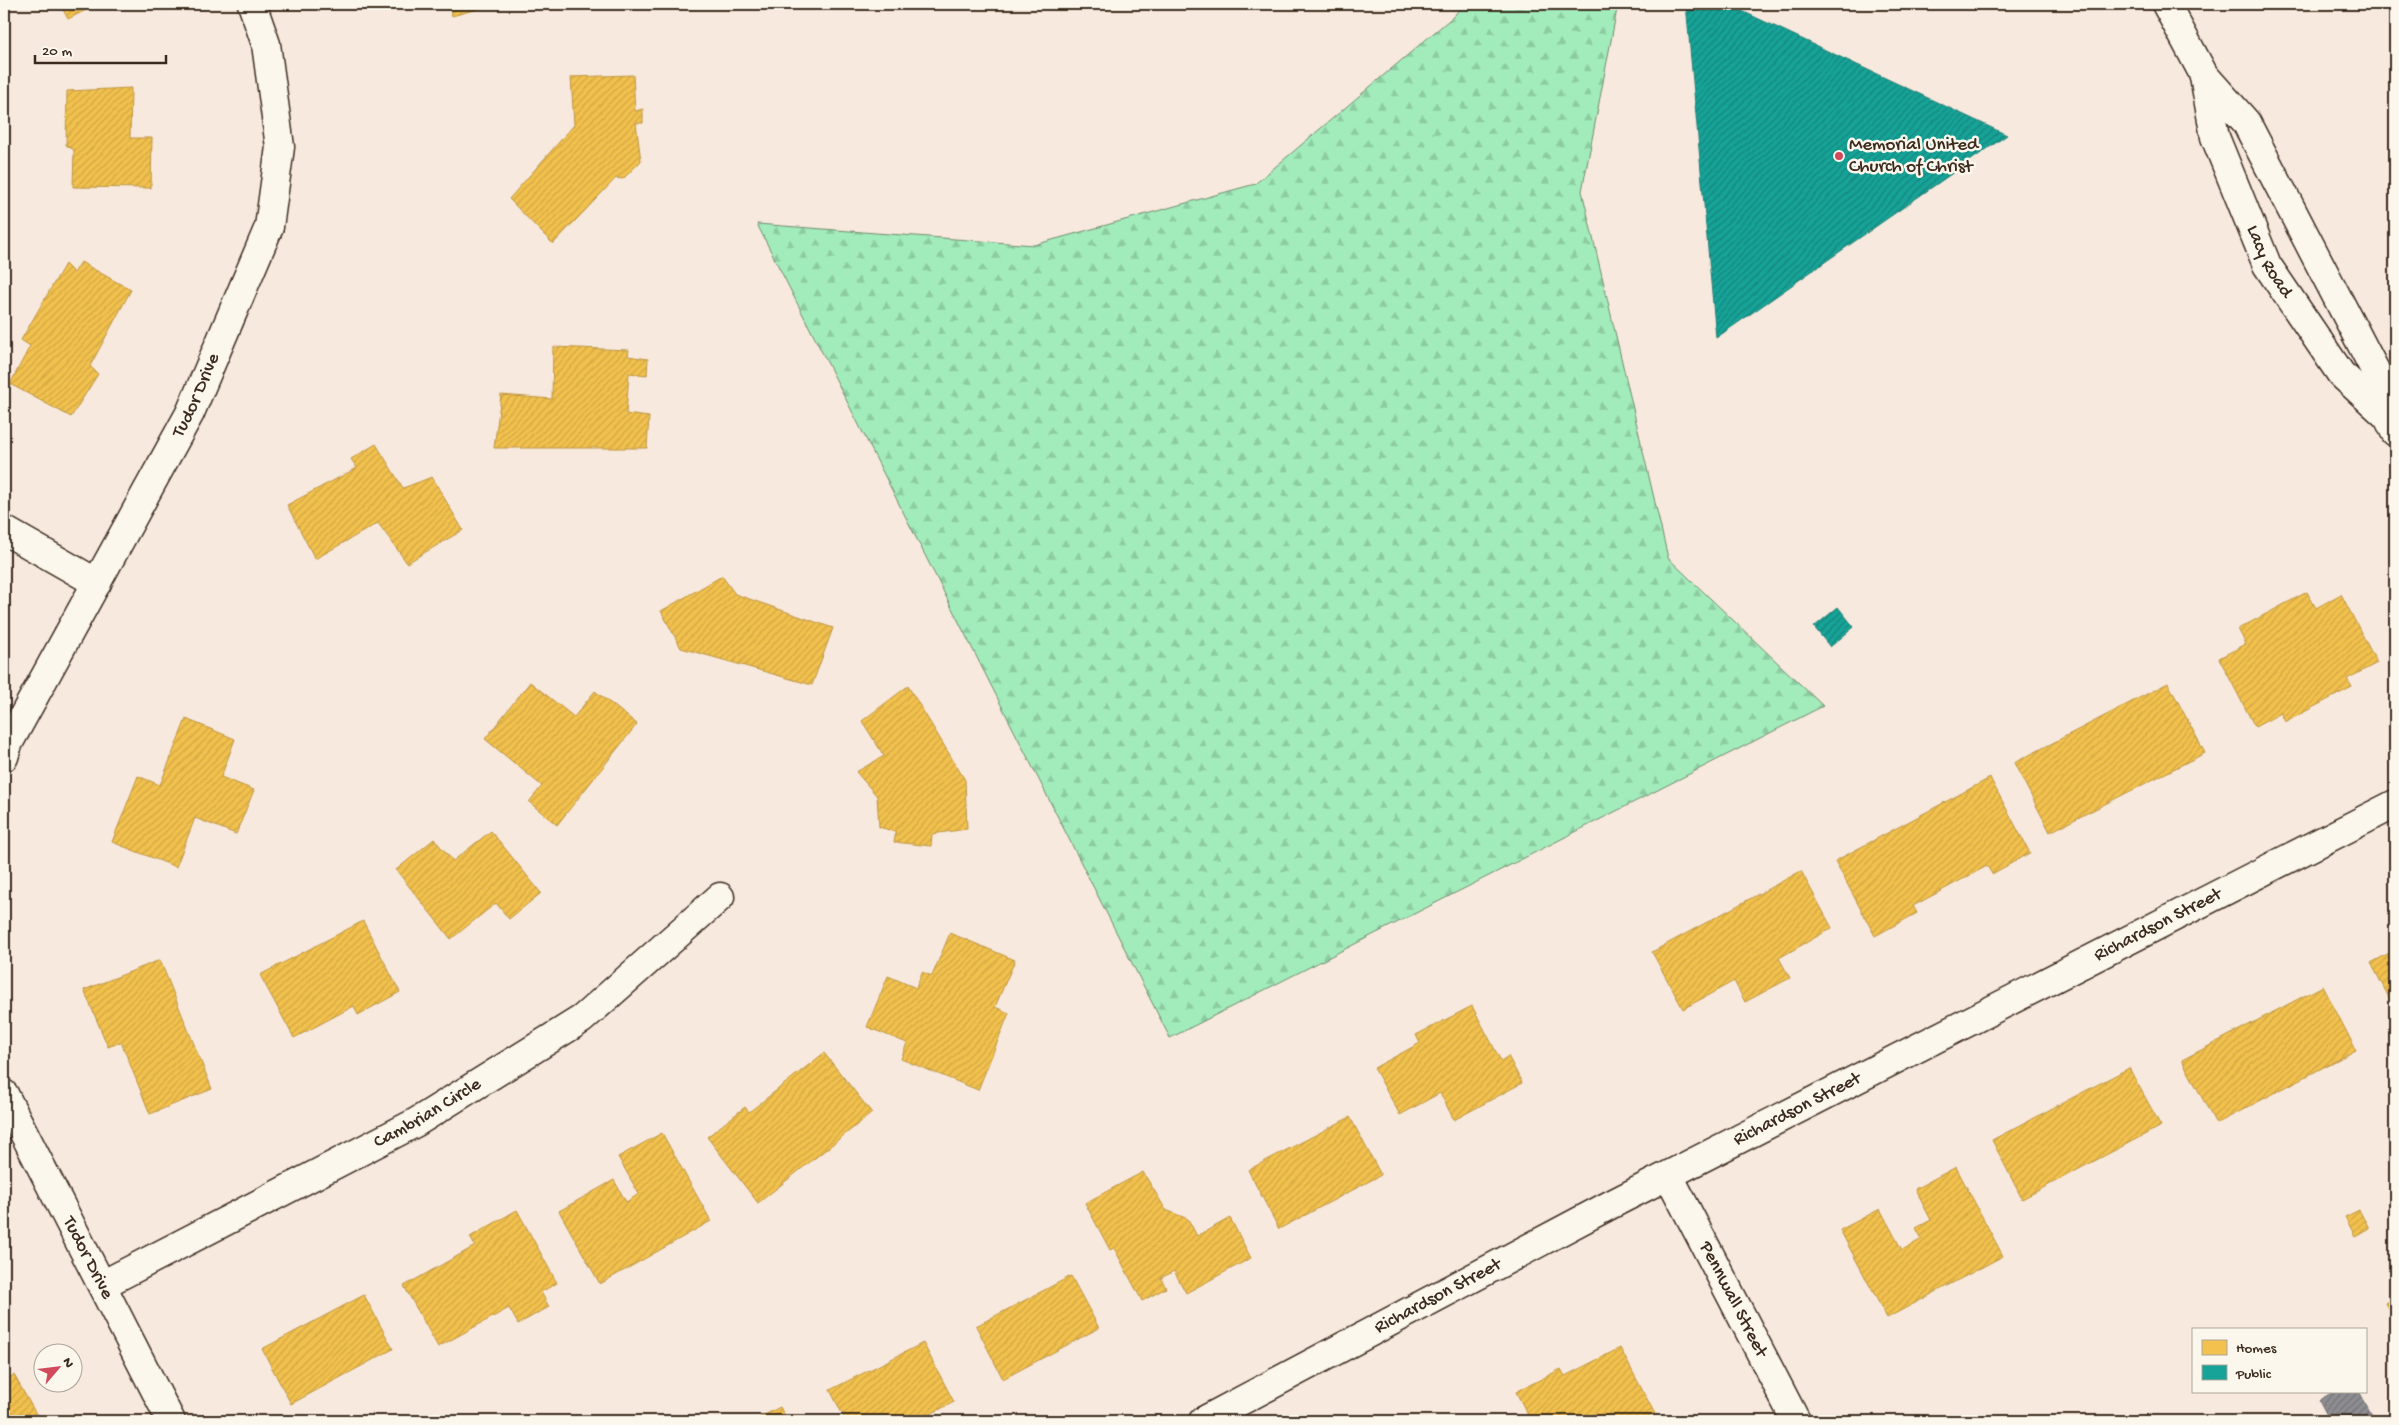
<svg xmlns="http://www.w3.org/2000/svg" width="2399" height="1425" font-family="'Gochi Hand',sans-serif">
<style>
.forest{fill:url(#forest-firs);stroke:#6e8b6c}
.homes{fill:url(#homes-hatch);stroke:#bb9440}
.public{fill:url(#public-hatch);stroke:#227f73}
.industry{fill:url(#industry-hatch);stroke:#746f6f}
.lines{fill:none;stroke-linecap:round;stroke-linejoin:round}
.minor-casing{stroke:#3b2a1e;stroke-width:31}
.tertiary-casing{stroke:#3b2a1e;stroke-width:31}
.minor{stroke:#fbf7ec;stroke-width:28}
.tertiary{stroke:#fbf7ec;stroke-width:28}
.poi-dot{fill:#d1495b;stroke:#fbf7ec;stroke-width:2}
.labels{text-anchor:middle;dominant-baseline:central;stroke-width:5;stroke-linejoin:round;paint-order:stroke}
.poi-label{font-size:19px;fill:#3b2a1e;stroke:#fbf7ec;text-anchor:start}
.street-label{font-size:19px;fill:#3b2a1e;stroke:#fbf7ec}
</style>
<defs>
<pattern id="forest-firs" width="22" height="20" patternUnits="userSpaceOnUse" patternTransform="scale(1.25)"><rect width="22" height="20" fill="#a2ecbb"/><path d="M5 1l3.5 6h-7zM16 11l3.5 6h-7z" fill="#8ccba0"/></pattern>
<pattern id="homes-hatch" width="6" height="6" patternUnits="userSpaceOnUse" patternTransform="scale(1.25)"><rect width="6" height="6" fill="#f2c14e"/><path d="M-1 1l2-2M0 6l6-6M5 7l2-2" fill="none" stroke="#d0a644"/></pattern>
<pattern id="public-hatch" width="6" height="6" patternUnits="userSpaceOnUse" patternTransform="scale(1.25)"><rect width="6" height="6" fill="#17a398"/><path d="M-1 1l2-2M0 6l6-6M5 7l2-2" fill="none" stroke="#16857b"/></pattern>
<pattern id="industry-hatch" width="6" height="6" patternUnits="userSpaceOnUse" patternTransform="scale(1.25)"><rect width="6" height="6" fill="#8d8d92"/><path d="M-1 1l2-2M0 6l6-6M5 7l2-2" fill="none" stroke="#747377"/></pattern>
</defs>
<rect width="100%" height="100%" fill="#f8e9de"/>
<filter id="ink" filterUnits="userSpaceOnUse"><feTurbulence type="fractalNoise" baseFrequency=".02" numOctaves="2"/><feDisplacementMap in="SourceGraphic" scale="10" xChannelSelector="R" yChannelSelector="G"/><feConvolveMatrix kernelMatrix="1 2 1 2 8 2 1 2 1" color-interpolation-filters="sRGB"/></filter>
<g filter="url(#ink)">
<!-- forest -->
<path class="forest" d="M1463 4H1618L1582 191 1668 558 1823 706 1170 1038 757 224 1034 245 1255 184 1455 15Z"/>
<!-- homes -->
<path class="homes" d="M60 4H98L68 19Z
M449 4H496L452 16Z
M633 75 635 111 643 109V123H636L641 161 623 179 616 178 553 244 509 199 574 125 571 77Z
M131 88 130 138H152L151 188 73 187 74 150 66 145 67 91Z
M81 262 131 290 90 366 98 374 71 417 10 384 30 346 21 340 65 264 74 273Z
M553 347 629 350 628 356 648 359 647 375 629 373 626 414 649 417 647 448H494L501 395 552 399Z
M376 444 403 488 432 477 463 530 407 563 378 523 315 559 287 505 357 468 351 459Z
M722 576 735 594 833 628 812 685 681 648 661 611Z
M2307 592 2316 608 2341 594 2377 663 2347 679 2352 687 2285 722 2281 713 2255 727 2219 658 2246 644 2238 629Z
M530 682 574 717 595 691 637 724 557 825 529 802 542 786 485 739Z
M2168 683 2205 753 2050 832 2014 763Z
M908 686 965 780 967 829 932 834 931 846 894 842 896 832 879 827 877 796 856 772 884 756 862 721Z
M186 719 235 739 221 777 254 790 236 834 195 818 176 867 112 842 138 776 160 785Z
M1990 778 2030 853 1992 874 1987 866 1913 906 1917 913 1875 936 1835 861Z
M491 831 541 893 509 919 496 903 451 939 396 870 434 839 453 861Z
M1801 871 1832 928 1779 958 1790 978 1745 1002 1734 981 1683 1009 1652 952Z
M363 921 400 992 358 1015 354 1006 294 1038 260 975Z
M950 933 1015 960 995 1007 1009 1013 978 1090 901 1059 907 1043 867 1027 888 976 916 988 922 972 932 976Z
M2395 950V1009L2371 963Z
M160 960 212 1089 150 1114 121 1042 108 1047 84 990Z
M2323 986 2356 1050 2216 1124 2182 1060Z
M1472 1006 1501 1061 1508 1056 1522 1083 1454 1120 1440 1093 1400 1115 1374 1068 1420 1043 1416 1035Z
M824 1053 872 1113 758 1203 707 1137 745 1107 749 1112Z
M2129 1068 2161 1126 2022 1199 1992 1140Z
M1350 1117 1381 1175 1279 1229 1248 1170Z
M662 1133 711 1221 600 1284 559 1211 614 1180 626 1202 639 1194 618 1157Z
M1956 1167 2003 1256 1887 1318 1840 1230 1880 1209 1902 1250 1922 1239 1916 1228 1931 1220 1915 1189Z
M1143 1172 1166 1210 1188 1219 1197 1236 1230 1218 1251 1258 1186 1293 1174 1271 1161 1278 1166 1288 1142 1301 1114 1248 1110 1250 1085 1203Z
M517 1210 557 1283 541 1292 549 1307 518 1324 509 1308 438 1347 404 1286 475 1246 470 1237Z
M2359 1210 2369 1228 2355 1236 2345 1217Z
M1071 1276 1099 1328 1003 1379 976 1326Z
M364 1295 393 1349 291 1404 262 1349Z
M2395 1297V1321L2385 1303Z
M923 1343 954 1402 917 1421H846L830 1390Z
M1620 1348 1655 1414 1640 1421H1531L1516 1392 1561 1369 1565 1376Z
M4 1370 8 1378 14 1375 40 1421H4Z
M780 1407 787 1421H753Z"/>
<!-- public -->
<path class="public" d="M1686 4H1727L2007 135 1716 338Z
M1838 607 1854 627 1830 647 1814 627Z"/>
<!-- industry -->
<path class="industry" d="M2335 1391H2359L2375 1421H2330L2319 1400Z"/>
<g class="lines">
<defs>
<g id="minor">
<path d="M4 530 97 583"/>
<path id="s1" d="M4 757 8 744 190 413 269 227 280 147 266 44 252 4"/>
<path id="s2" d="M4 1094 171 1421"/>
<path id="s3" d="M1669 1176 1796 1421"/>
<path id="s4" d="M102 1285 415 1123 582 1019 720 897"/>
<path id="s5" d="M1203 1421 1610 1205 2395 804"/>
</g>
<g id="tertiary">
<path d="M2166 4 2204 75 2246 122 2378 376 2388 417 2395 432"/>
<path id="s6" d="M2204 76 2215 137 2267 265 2341 374 2388 417"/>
</g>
</defs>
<!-- minor casing -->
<use href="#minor" class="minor-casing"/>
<!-- tertiary casing -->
<use href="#tertiary" class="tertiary-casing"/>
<!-- minor -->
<use href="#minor" class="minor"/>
<!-- tertiary -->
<use href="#tertiary" class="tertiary"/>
</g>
</g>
<!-- markers -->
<circle class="poi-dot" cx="1839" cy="156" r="5"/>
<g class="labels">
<!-- poi labels -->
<g class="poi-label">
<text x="1849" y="145">Memorial United<tspan x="1849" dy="22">Church of Christ</tspan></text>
</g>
<!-- street labels -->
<g class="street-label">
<text stroke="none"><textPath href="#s6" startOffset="198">Lacy Road</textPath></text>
<text stroke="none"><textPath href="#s1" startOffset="410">Tudor Drive</textPath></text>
<text stroke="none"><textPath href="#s5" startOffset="1076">Richardson Street</textPath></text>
<text stroke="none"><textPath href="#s5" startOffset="671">Richardson Street</textPath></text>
<text stroke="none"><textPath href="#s4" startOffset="368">Cambrian Circle</textPath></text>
<text stroke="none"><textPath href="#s2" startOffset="184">Tudor Drive</textPath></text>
<text stroke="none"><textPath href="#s5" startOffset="266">Richardson Street</textPath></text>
<text stroke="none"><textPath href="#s3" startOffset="139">Pennwall Street</textPath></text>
</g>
</g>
<!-- margin -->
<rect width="2399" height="1425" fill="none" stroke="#fbf7ec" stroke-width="20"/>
<rect x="10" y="10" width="2379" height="1405" fill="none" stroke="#3b2a1e" stroke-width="2" filter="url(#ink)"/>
<!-- legend -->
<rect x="2192" y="1328" width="175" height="65" fill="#fbf7ec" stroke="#aea59a"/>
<rect x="2202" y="1340" width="25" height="15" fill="#f2c14e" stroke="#aea59a"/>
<text x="2236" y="1352" font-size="15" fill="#3b2a1e">Homes</text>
<rect x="2202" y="1365" width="25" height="15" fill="#17a398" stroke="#aea59a"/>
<text x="2236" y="1378" font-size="15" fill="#3b2a1e">Public</text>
<!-- north arrow -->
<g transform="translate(58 1368) rotate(62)"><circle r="24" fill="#fbf7ec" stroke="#aea59a"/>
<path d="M0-4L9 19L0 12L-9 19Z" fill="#d1495b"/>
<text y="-8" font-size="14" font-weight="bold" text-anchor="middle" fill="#3b2a1e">N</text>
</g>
<!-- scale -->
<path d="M35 55v8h131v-8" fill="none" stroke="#3b2a1e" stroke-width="2.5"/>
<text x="42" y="55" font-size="15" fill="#3b2a1e" stroke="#fbf7ec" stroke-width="4" paint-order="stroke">20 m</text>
</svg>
